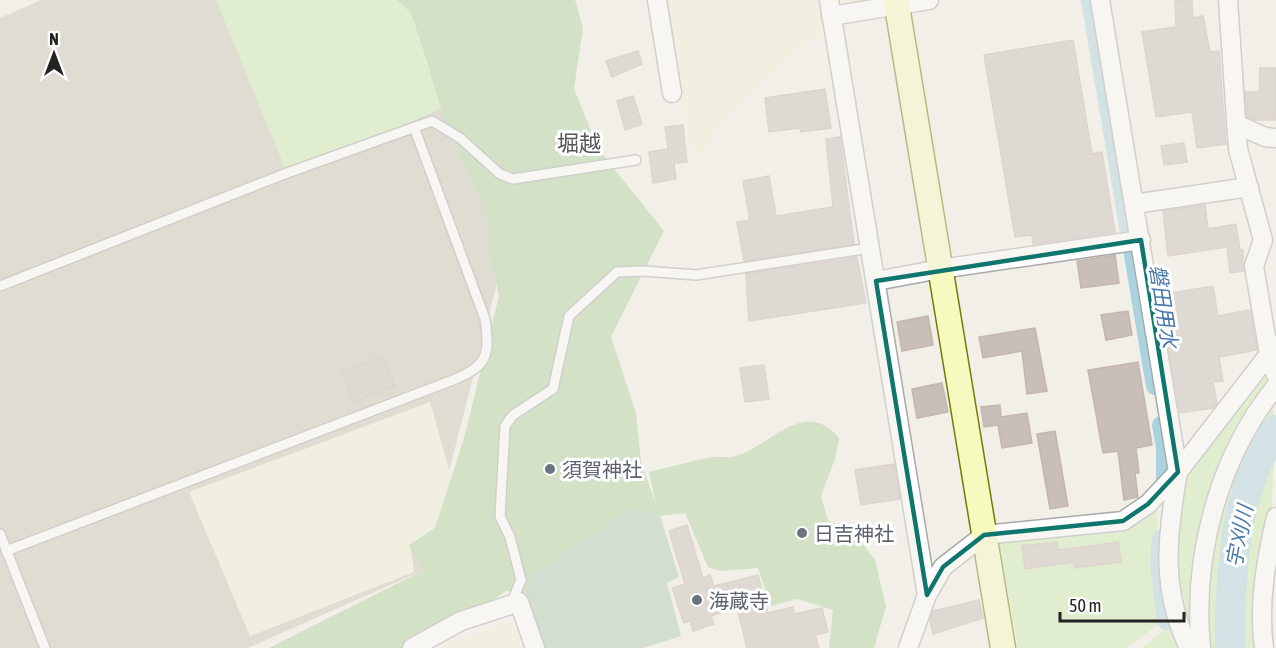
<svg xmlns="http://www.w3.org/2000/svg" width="1276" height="648" font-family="'Asap Condensed','Noto Sans JP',sans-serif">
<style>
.construction{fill:#c7c7b4}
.farmland{fill:#eef0d5}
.grass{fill:#cdebb0}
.forest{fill:#add19e}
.cemetery{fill:#aacbaf}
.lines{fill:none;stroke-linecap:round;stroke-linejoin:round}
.canal{stroke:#aad3df;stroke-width:18}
.river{stroke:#aad3df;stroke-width:30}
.building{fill:#c7bfb8;stroke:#c4b6ab;stroke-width:1.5}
.lane-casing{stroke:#a9a9a9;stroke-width:12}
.street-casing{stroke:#a9a9a9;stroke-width:21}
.secondary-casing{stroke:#707d05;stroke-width:27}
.lane{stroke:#fff;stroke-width:9}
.street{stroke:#fff;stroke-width:18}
.secondary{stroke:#f7fabf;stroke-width:24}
.marked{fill:none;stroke:#0f766e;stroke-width:4.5;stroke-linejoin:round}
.worship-dot{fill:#6b7280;stroke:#fff;stroke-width:2}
.labels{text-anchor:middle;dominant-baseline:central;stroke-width:6;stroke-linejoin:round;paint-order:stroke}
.worship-label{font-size:20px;fill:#5b616d;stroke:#fff;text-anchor:start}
.water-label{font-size:21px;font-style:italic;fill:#4a7aab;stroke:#fff}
.quarter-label{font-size:22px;fill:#555;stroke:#fff}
</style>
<rect width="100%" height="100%" fill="#f2efe9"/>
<!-- construction -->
<path class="construction" d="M41 0H397L485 194 497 283 424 570 248 648H0V18Z"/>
<!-- farmland -->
<path class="farmland" d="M658 0H896L832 16 833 29 808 40 722 120 696 164Z
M430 402 451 477 435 528 410 545 414 572 250 636 189 492Z
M511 620 522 648H438Z"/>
<!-- grass -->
<path class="grass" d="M216 0H397L411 13 441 109 287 173Z
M1272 362C1276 457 1272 554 1262 648H1202L1175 615 1178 472Z
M1157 505 1158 625 1126 648H1018L999 542 1123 532Z
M1171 624 1185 648H1142Z"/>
<!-- forest -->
<path class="forest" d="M397 0H575L583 28 574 89 599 150 664 231 611 337 636 413 641 461 656 505 649 472C670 467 691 461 713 457 719 456 725 458 732 457 767 451 803 394 839 438L835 459 821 496 828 520 857 536 875 560 886 607 874 648H829L833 610 797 599 771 606 758 568 720 571 708 567 685 513 660 516 631 508 577 548 526 594 506 591 461 621 412 648H269L424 570 409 545 435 528 464 438 499 296 490 252 488 217 449 131 411 13Z"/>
<!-- cemetery -->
<path class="cemetery" d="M631 508 660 516 679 577 667 583 681 636 643 648H543L526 594 531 576Z"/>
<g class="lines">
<!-- canal -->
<path class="canal" d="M1090 0 1155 386
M1161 425 1165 447V496
M1161 538 1159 565 1166 621"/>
<!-- river -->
<path class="river" d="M1230 648C1230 577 1233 491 1276 430"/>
</g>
<!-- building -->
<path class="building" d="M1192 0 1193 18 1203 16 1210 52 1219 51 1226 144 1197 148 1192 112 1156 117 1142 32 1176 27 1175 1Z
M1073 40 1092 154 1102 152 1115 232 1033 244 1032 235 1015 237 984 55Z
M638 51 642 64 612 77 606 61Z
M1260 68H1276V120H1254L1247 117 1245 92H1259Z
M825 89 831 128 801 132 800 128 769 132 765 98Z
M633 96 642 124 625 130 617 101Z
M683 125 687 162 674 163 676 179 653 183 649 152 668 149 665 127Z
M840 137 854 244 744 261 737 222 750 220 743 181 769 176 776 216 833 207 826 139Z
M1184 143 1187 162 1164 165 1161 146Z
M1205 205 1208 229 1236 224 1240 250H1243V271L1230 273 1227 247 1168 256 1163 211Z
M1115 255 1119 283 1081 288 1077 261Z
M857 257 866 303 749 321 746 274Z
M1213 286 1218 316 1250 310 1257 350 1219 357 1223 381 1213 382 1217 403 1213 408 1180 413 1165 325 1169 324 1164 294Z
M1128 311 1132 335 1106 340 1101 315Z
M928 316 933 345 902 351 897 322Z
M1035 328 1047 391 1027 394 1022 351 983 358 979 337Z
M383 356 395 386 354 402 342 372Z
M1138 362 1152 445 1136 448 1139 473H1135L1138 497 1124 500 1118 451 1103 453 1088 370Z
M764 365 769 399 745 402 740 368Z
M942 383 948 412 917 418 912 389Z
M1000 405 1001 417 1027 413 1032 443 1002 448 998 425 984 427 981 407Z
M1055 431 1068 506 1050 509 1037 434Z
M894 464 900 499 861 505 855 470Z
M687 525 703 578 710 575 714 586 758 575 768 613 793 607 794 614 822 608 828 632 815 635 819 648H747L737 607 711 616 714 624 693 631 690 621 684 623 672 588 685 584 669 531Z
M1057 542 1058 550 1118 542 1121 562 1074 568V562L1025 569 1022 546Z
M979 600 983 618 933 634 930 620 933 611Z"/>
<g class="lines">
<defs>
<path id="lane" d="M0 286 287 173 432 121 460 138 500 174 513 179 636 160
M0 534 45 648
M6 551 453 380C488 366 490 355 485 319L414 127
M511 604 521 580 510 537 500 516 505 426 513 415 553 389 569 316 617 272 644 271 696 275 870 248"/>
<path id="street" d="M657 0 672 93
M829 0 927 595
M1100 0 1178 472C1167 535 1160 588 1189 648
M1228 0 1238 149 1263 240 1254 266 1269 354 1276 375
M831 16 929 0
M1236 124 1265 137 1276 138
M1134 204 1249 187
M876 281 940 269 1141 240
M412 648 461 621 519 602 535 648
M908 648 927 595 943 567 984 535 1123 521 1148 504 1178 472 1276 345
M1201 648C1192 557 1218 458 1276 386
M1264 648C1258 603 1266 561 1276 517"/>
<path id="secondary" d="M896 0 1003 648"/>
</defs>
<!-- lane casing -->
<use href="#lane" class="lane-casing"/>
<!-- street casing -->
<use href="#street" class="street-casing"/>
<!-- secondary casing -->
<use href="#secondary" class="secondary-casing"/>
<!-- lane -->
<use href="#lane" class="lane"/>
<!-- street -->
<use href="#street" class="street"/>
<!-- secondary -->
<use href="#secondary" class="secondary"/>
</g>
<!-- marked area -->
<path d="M0 0H1276V648H0ZM1141 240 1178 472 1148 504 1123 521 984 535 943 567 927 595 876 281Z" fill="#f2efe9" fill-opacity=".55" fill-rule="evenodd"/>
<path class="marked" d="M1141 240 1178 472 1148 504 1123 521 984 535 943 567 927 595 876 281Z"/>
<!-- markers -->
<g class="worship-dot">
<circle cx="550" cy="469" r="6"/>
<circle cx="802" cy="533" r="6"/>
<circle cx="697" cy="600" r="6"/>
</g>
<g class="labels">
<!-- worship labels -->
<g class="worship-label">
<text x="562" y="469">須賀神社</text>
<text x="814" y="533">日吉神社</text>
<text x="709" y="600">海蔵寺</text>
</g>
<!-- water labels -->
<g class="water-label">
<text transform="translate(1164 306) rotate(81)">磐田用水</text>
<text transform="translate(1239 536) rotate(-79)">宇刈川</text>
</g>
<!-- quarter labels -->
<g class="quarter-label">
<text x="579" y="143">堀越</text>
</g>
</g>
<!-- north arrow -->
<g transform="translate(54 54)" stroke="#ffffff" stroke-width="4.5" paint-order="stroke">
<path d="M0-4.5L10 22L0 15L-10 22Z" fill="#222222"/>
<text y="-9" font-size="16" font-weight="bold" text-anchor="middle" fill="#222222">N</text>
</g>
<!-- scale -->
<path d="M1060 612v9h124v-9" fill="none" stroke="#222222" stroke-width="3"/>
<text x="1069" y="612" font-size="18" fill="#222222" stroke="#ffffff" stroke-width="4.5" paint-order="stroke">50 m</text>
</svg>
